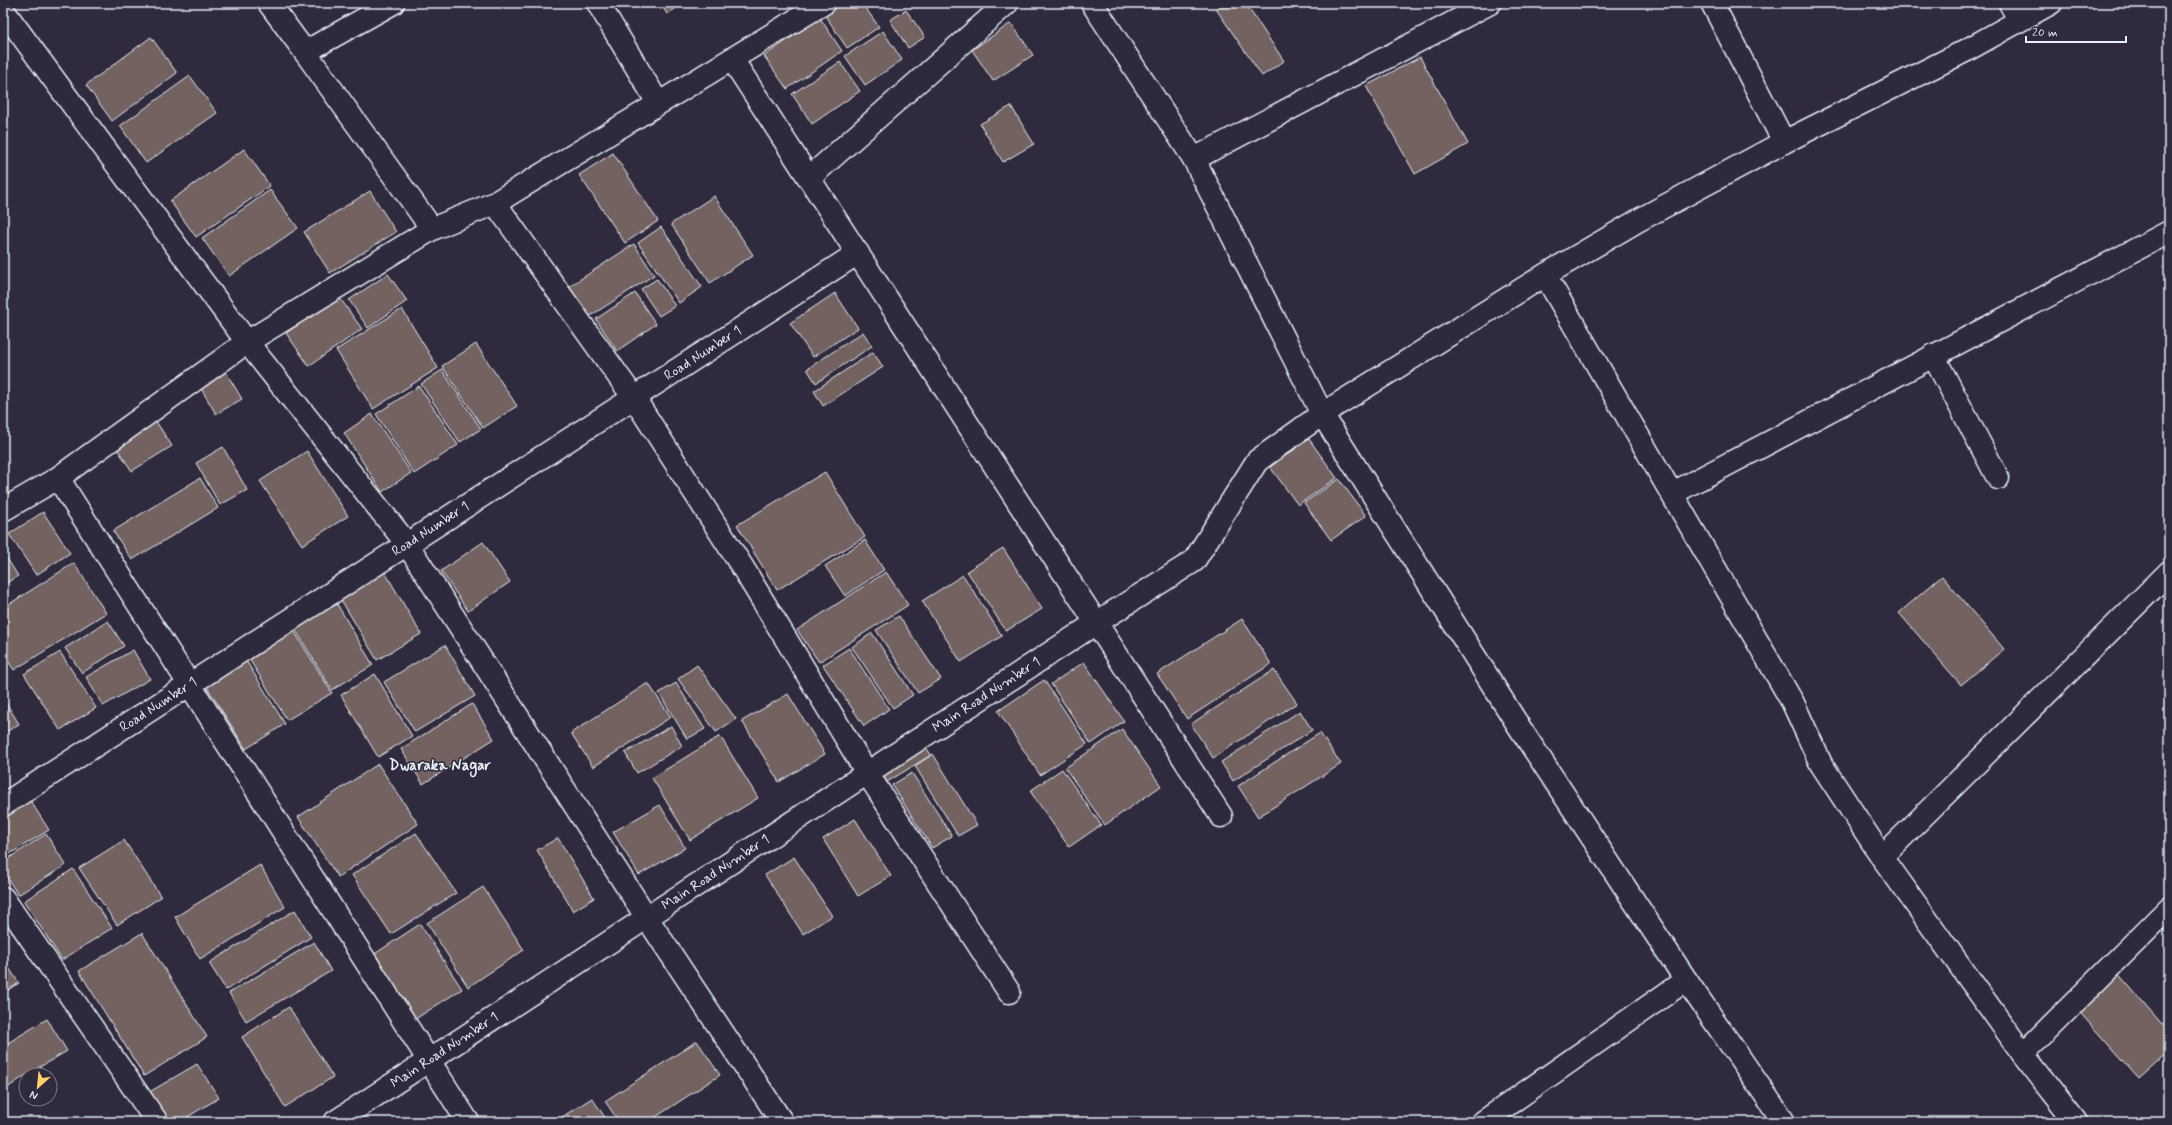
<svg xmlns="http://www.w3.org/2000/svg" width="2172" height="1125" font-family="Mynerve,sans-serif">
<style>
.building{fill:#736260;stroke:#e8f1f8}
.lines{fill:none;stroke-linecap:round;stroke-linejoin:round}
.minor-casing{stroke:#e8f1f8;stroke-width:25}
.minor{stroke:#2f2a3d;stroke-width:22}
.labels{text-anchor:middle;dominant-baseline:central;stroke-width:3;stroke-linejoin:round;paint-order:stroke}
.street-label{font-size:14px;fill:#e8f1f8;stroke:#2f2a3d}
.neighbourhood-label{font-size:15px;font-weight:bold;fill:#e8f1f8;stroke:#2f2a3d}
</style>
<rect width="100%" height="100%" fill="#2f2a3d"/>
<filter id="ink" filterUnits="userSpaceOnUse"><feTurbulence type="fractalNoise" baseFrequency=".025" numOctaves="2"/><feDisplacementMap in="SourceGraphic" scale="8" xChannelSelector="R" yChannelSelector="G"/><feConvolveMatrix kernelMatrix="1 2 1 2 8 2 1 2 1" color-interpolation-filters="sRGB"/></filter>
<g filter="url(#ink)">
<!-- building -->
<path class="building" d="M660 3H684L667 14Z
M843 3H862L879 27 847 48 825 15Z
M1225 3H1245L1284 61 1262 76 1216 9Z
M906 10 925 37 908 48 890 20Z
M820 18 842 51 787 89 764 56Z
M1011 23 1033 55 993 81 972 50Z
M883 31 902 60 865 85 845 56Z
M151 37 177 73 112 121 86 85Z
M1420 57 1468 144 1415 174 1366 86Z
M840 62 860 91 812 124 792 94Z
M190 76 217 113 146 163 120 126Z
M1011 106 1034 144 1003 162 980 124Z
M244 149 270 186 196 237 170 201Z
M613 153 658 221 625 243 579 175Z
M270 190 298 228 229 276 202 238Z
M370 191 396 232 330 273 304 232Z
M714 196 753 255 710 283 671 224Z
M661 227 702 287 679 303 638 243Z
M634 244 654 275 584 320 564 290Z
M388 274 407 301 368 328 349 300Z
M657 279 675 306 659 316 641 289Z
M635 293 656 324 617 351 596 319Z
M835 293 858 328 813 357 790 323Z
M339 297 362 329 309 366 286 333Z
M402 309 438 368 373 409 336 350Z
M863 332 872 346 816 383 807 369Z
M476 344 517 406 483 428 442 366Z
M873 352 883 367 823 406 814 391Z
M224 369 242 399 216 414 199 385Z
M442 370 481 429 460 442 421 384Z
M419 386 458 445 414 474 376 414Z
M151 414 172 446 132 471 111 440Z
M372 414 411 473 382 492 344 433Z
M1309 439 1337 478 1298 505 1270 467Z
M223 447 247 490 220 505 196 463Z
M307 451 348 516 302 545 260 481Z
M825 472 865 537 777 590 737 525Z
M200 478 218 508 132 560 113 531Z
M1339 479 1366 516 1331 540 1304 503Z
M43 512 70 553 36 575 9 534Z
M865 540 884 570 845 596 825 566Z
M483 542 510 582 468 611 441 571Z
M1003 548 1042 609 1006 631 967 571Z
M3 552 18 576 3 585Z
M74 563 106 613 14 670 3 653V608Z
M382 567 421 634 377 660 337 593Z
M886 572 908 605 819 662 797 630Z
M963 575 1002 636 961 662 922 601Z
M1942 576 2004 649 1961 685 1899 613Z
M337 604 373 665 332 690 295 629Z
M899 616 941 679 918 693 876 630Z
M1242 619 1271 664 1187 719 1157 674Z
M108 621 124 646 82 673 65 648Z
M291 626 332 693 287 720 246 654Z
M872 633 913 695 893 708 852 647Z
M445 645 475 696 415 732 384 682Z
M849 648 889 709 864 726 823 665Z
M133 650 150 679 103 706 86 677Z
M60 652 96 708 60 730 24 674Z
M245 659 285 724 246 749 205 684Z
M1084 662 1124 721 1091 744 1051 684Z
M697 665 736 719 716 732 678 679Z
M1274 670 1297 703 1213 758 1191 724Z
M375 674 412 736 378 757 341 695Z
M1044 680 1087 744 1040 775 998 711Z
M648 683 671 717 593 767 571 733Z
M676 683 705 729 687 739 659 693Z
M788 694 825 754 779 782 742 721Z
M3 698 19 724 3 734Z
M472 704 494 739 423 784 401 749Z
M1300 711 1312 730 1233 781 1221 762Z
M671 726 682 746 637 773 625 753Z
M1122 729 1161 786 1105 825 1065 768Z
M1320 733 1341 764 1258 817 1238 786Z
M720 736 758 798 690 840 652 778Z
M922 741 931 755 887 782 878 768Z
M933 754 977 825 958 836 915 766Z
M378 764 418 824 338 877 298 817Z
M1062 769 1101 825 1069 847 1030 791Z
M912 773 952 836 932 848 892 785Z
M28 797 49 830 3 858V813Z
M660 805 685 848 639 875 613 832Z
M855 819 891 876 858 896 823 839Z
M416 833 456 893 391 934 352 875Z
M46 834 66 865 18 895 3 871V862Z
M558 838 594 898 573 911 537 850Z
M124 840 161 897 117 925 79 868Z
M794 857 832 916 803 934 765 875Z
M260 865 285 907 200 959 175 917Z
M73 869 112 928 62 960 24 901Z
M483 887 524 950 468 987 427 923Z
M295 910 311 937 226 990 209 963Z
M420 924 462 989 409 1023 367 959Z
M142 933 207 1037 144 1076 79 971Z
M314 942 331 971 246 1021 229 993Z
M3 959 19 983 3 993Z
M2115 970 2169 1032V1052L2139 1079 2074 1006Z
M289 1007 333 1077 285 1107 242 1037Z
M47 1019 67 1051 26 1075 3 1091V1046Z
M697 1041 720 1075 648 1122H619L605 1101Z
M197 1064 219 1098 179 1122H162L146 1094Z
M592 1098 608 1122H554Z"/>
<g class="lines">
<defs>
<g id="minor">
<path d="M269 3 305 52"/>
<path d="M393 3 305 52 432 229"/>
<path d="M598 3 658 103"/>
<path d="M1092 3 1194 159 1322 414 1518 725 1686 980 1784 1122"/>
<path d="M1712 3 1784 142"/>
<path d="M2010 3 2019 20"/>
<path d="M3 10 247 342 407 544 647 918 782 1122"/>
<path d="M732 59 1221 816"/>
<path d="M1194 159 1490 3"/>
<path d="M809 178 1007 3"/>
<path d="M495 203 634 398 743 568 867 773 1009 992"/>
<path d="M1545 275 1793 703 1821 764 1882 857 2023 1054 2076 1122"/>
<path d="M1933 355 1998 478"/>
<path d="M58 478 468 1122"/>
<path d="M1673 493 2169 232"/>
<path d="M3 510 58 478 247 342 432 229 495 203 824 3"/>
<path id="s1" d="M3 805 858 253"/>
<path d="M1882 857 2169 572"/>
<path d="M3 898 157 1122"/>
<path d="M2023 1054 2169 908"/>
<path id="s2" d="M335 1122 1096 623 1194 561 1257 461 1322 414 1545 275 1639 220 1784 142 1965 51 2051 3"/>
<path d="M1483 1122 1686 980"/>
</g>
</defs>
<!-- minor casing -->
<use href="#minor" class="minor-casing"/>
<!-- minor -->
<use href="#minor" class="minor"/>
</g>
</g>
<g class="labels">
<!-- street labels -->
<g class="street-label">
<text stroke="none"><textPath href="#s1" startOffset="833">Road Number 1</textPath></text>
<text stroke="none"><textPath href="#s1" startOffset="509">Road Number 1</textPath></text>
<text stroke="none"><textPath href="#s2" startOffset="779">Main Road Number 1</textPath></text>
<text stroke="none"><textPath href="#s1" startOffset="185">Road Number 1</textPath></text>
<text stroke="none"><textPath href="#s2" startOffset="455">Main Road Number 1</textPath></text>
<text stroke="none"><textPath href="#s2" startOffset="131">Main Road Number 1</textPath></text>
</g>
<!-- neighbourhood labels -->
<g class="neighbourhood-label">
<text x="440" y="766">Dwaraka Nagar</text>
</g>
</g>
<!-- margin -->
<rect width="2172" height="1125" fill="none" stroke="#2f2a3d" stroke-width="16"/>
<rect x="8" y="8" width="2156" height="1109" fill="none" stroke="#e8f1f8" stroke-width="1.5" filter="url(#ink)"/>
<!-- north arrow -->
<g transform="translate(38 1087) rotate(207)"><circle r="19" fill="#2f2a3d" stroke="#797a88"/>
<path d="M0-3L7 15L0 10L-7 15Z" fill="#ffd166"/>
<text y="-6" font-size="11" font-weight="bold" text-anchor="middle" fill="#e8f1f8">N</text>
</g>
<!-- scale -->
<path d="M2026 36v6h100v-6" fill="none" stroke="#e8f1f8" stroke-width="2"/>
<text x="2032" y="36" font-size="12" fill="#e8f1f8" stroke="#2f2a3d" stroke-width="3" paint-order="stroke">20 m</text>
</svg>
